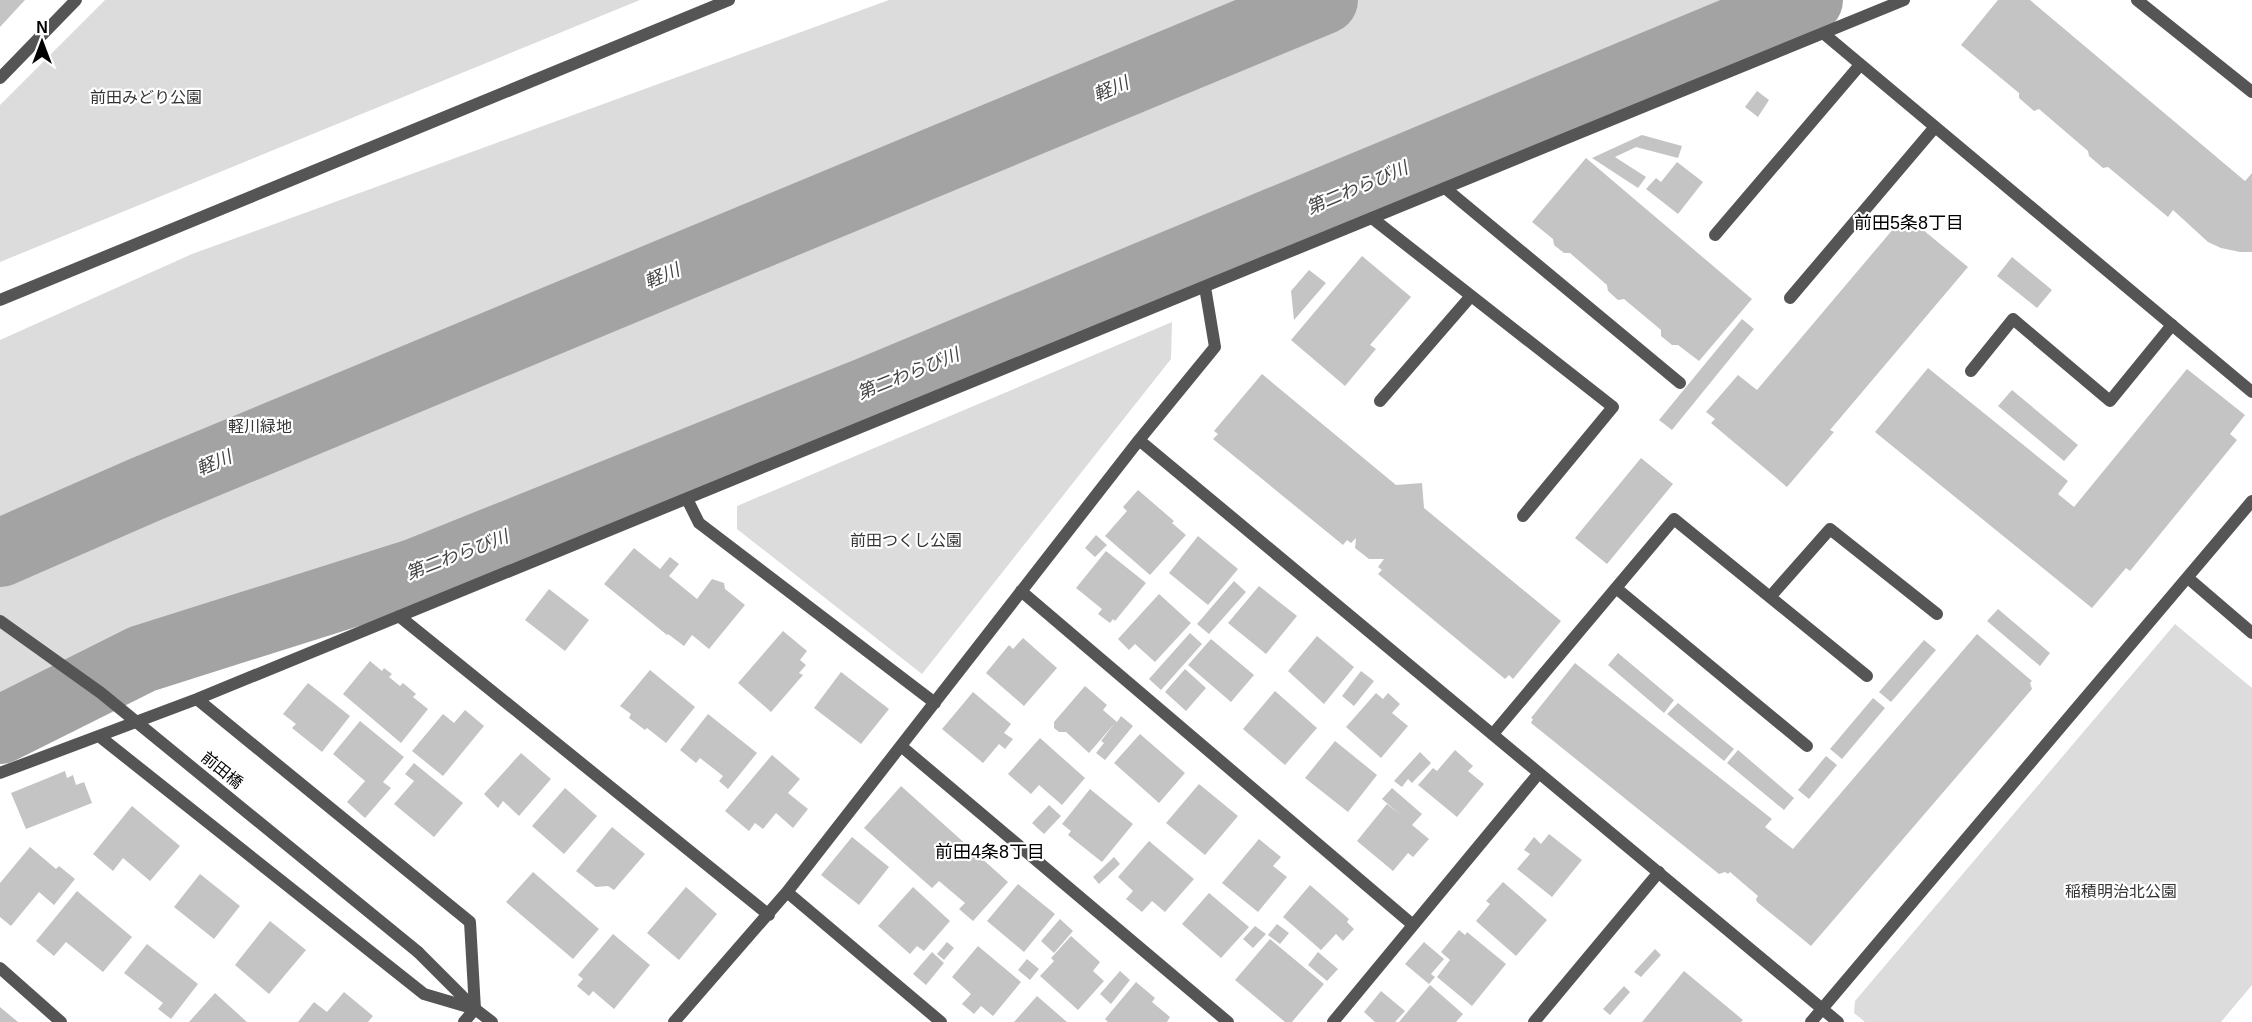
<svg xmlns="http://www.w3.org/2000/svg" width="2252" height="1022" font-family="Helvetica,'Noto Sans JP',sans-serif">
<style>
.green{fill:#dcdcdc}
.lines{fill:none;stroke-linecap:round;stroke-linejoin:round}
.river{stroke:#a3a3a3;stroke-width:68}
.building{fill:#c4c4c4}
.service{stroke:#555;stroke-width:12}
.minor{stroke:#555;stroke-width:12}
.tertiary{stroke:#555;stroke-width:12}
.minor-bridge{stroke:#555;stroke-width:12}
.labels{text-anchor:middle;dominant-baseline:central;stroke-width:4.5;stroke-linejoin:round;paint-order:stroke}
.park-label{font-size:16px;fill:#333;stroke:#fff}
.street-label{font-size:16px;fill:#000;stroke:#fff}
.water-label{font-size:18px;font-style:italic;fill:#444;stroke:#fff}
.neighbourhood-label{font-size:18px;fill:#000;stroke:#fff}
</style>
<rect width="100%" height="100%" fill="#fff"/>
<!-- green -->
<path class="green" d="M105 0H640L0 262V105Z
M889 0H1810L1290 210 682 460 269 619 49 723 0 742V340L192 254Z
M1172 322 1171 359 922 674 737 529V506Z
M2175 624 2252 688V985L2221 1022H1865L1854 1013 1855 1001Z"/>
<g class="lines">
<!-- river -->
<path class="river" d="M0 553 144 490 1324 0
M0 730 142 659 414 573 868 391 1809 0"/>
</g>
<!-- building -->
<path class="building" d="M0 0H25L0 27Z
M1998 0H2030L2245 181 2252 173V252H2240L2221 248 2208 242 2173 210 2168 217 2108 167 2103 168 2089 156 2088 151 2039 109 2034 111 2019 98V93L1961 45Z
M1757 91 1769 100 1758 117 1745 107Z
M1642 135 1682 146 1678 158 1636 147 1615 157 1646 177 1638 188 1592 158Z
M1586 158 1752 299 1699 361 1678 345H1672L1661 336V330L1624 299 1618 300 1608 291 1607 285 1570 253H1564L1554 245 1553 239 1532 222Z
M1677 162 1703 182 1678 214 1646 189 1656 178 1661 182Z
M1905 215 1968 267 1830 430 1834 432 1787 487 1711 423 1715 419 1706 412 1738 375 1757 390Z
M1362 256 1411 297 1370 345 1376 349 1345 386 1291 340Z
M2012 257 2052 290 2037 308 1997 276Z
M1309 270 1326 283 1294 320 1291 291Z
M1742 319 1754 329 1672 430 1659 420Z
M1928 368 2068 481 2058 494 2074 507 2187 369 2245 415 2230 434 2237 440 2130 571 2126 568 2092 608 1875 432Z
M1262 374 1396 485 1422 483 1424 508 1561 621 1513 679 1509 675 1505 679 1378 574 1382 570 1378 567 1384 559H1369L1355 548 1356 538 1351 543 1347 540 1343 545 1213 439 1218 434 1214 431Z
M2012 390 2078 445 2064 461 1998 406Z
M1641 458 1673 484 1607 564 1575 538Z
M1138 490 1174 521 1172 523 1186 535 1150 575 1105 536 1127 511 1123 507Z
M1096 535 1107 545 1095 557 1085 548Z
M1198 536 1238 569 1208 605 1169 573Z
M634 548 660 569 670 557 679 564 669 576 697 599 712 579 724 583 725 589 745 605 709 649 692 635 684 646 668 634 667 635 604 584Z
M1106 551 1146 583 1115 621 1113 619 1110 623 1098 614 1102 609 1076 588Z
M1234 581 1246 592 1209 634 1197 624Z
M1259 586 1297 616 1266 654 1228 623Z
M549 589 589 620 565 651 525 620Z
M1159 594 1191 623 1155 662 1135 644 1129 650 1118 639Z
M1998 609 2050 653 2040 666 1987 621Z
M783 631 807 651 800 660 806 665 799 673 803 675 771 712 738 683Z
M1190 633 1202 644 1161 690 1149 679Z
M1977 634 2032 681 2030 683 2032 689 1811 946 1757 902 1756 899 1758 896 1730 872 1728 874 1725 872 1719 874 1531 723 1533 719 1531 718 1575 663 1772 819 1765 827 1793 849Z
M1317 636 1354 667 1324 704 1288 671Z
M1023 638 1057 668 1024 706 986 673 1009 645 1013 649Z
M1211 639 1254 675 1231 702 1188 665Z
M1924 640 1936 650 1891 702 1879 692Z
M1618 653 1674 700 1664 713 1608 665Z
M370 661 382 671 384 668 392 674 389 677 400 686 403 683 416 694 413 697 428 709 401 743 343 694Z
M1185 669 1206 688 1186 711 1165 692Z
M650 670 695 707 666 743 647 728 645 730 629 718 631 714 620 706Z
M1361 671 1374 681 1354 706 1342 696Z
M841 672 889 709 861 744 814 708Z
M308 683 350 716 322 752 292 728 296 724 283 714Z
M1085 686 1107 705 1103 710 1117 722 1121 716 1133 726 1105 760 1096 753 1104 743 1101 741 1115 723 1089 753 1066 732H1059L1054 728V722Z
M1275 691 1317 728 1285 765 1243 729Z
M973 692 1011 724 1004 733 1013 739 1005 749 999 744 983 763 942 729Z
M1376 693 1383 699 1388 693 1400 704 1392 713 1408 726 1381 758 1346 727Z
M1873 698 1885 708 1842 759 1830 749Z
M1678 703 1734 749 1724 761 1667 714Z
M465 710 484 726 443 776 412 751 443 714 454 723Z
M708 714 757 753 728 789 719 781 723 776 700 758 696 763 680 750Z
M360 721 404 757 383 782 391 788 365 818 347 802 365 781 333 754Z
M1140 734 1185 773 1159 803 1114 763Z
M1040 738 1085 778 1062 805 1039 785 1031 794 1008 774Z
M1335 741 1377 775 1348 812 1305 778Z
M1455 750 1473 766 1468 771 1484 784 1457 817 1418 785 1433 768 1437 771Z
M1738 750 1794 798 1784 810 1727 763Z
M1420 752 1431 763 1412 783 1408 779 1402 787 1394 781Z
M521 753 551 779 519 816 503 801 498 808 484 794Z
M772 755 800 779 788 793 808 809 793 828 776 813 763 829 755 823 749 831 725 811Z
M1826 756 1837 765 1809 799 1798 790Z
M414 763 463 803 434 837 394 804 414 781 405 774Z
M65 771 67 778 73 775 76 785 84 782 92 803 26 829 11 793Z
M1199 784 1238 816 1205 855 1166 823Z
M901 786 1008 882 973 921 959 909 965 903 939 881 932 888 864 828Z
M565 788 597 816 564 854 532 826Z
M1392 788 1422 814 1412 825 1429 839 1413 857 1408 853 1393 871 1357 841 1387 804 1401 815 1382 799Z
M1090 789 1133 824 1102 862 1068 835 1071 831 1062 824Z
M1049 805 1061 816 1044 834 1032 823Z
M132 806 180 846 150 881 123 858 113 871 93 854Z
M612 827 645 854 614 890 608 886 596 887 576 871Z
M1549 834 1582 860 1552 897 1517 869 1530 854 1524 850 1534 837 1541 844Z
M852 837 889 867 859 905 821 875Z
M1259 839 1281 857 1273 866 1287 877 1258 912 1222 883Z
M1149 841 1194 879 1165 912 1152 901 1142 912 1126 899 1133 891 1118 877Z
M30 847 56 869 59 866 75 879 54 905 39 892 11 926 0 917V883Z
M1114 857 1120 864 1099 884 1093 877Z
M533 872 599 929 573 959 506 902Z
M200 874 240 906 214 939 174 907Z
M1503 882 1547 920 1516 956 1476 921 1490 904 1486 901Z
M1018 884 1055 914 1024 952 987 921Z
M1310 885 1349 919 1347 922 1354 929 1343 941 1336 934 1321 950 1283 917Z
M686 887 717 914 679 960 647 933Z
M913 887 950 921 924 951 917 946 910 954 878 926Z
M77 891 132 937 103 972 66 942 54 956 36 941Z
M1209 893 1249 927 1221 958 1182 924Z
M1060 919 1073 931 1054 953 1041 941Z
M270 921 306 950 269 994 235 965Z
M1277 924 1289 933 1280 944 1268 935Z
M1255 926 1266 934 1253 948 1243 939Z
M1459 930 1465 935 1467 932 1506 964 1472 1006 1437 977 1450 960 1441 952Z
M613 934 650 965 614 1009 593 991 589 996 577 986 583 979 578 975Z
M1071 936 1100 962 1093 971 1104 981 1078 1010 1040 976 1054 961 1051 958Z
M1270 939 1324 984 1292 1022H1285L1235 980Z
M947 942 954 948 944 960 937 954Z
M1424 942 1444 959 1431 974 1435 977 1429 984 1405 964Z
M147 944 198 984 171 1019 158 1009 163 1003 124 973Z
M978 946 1021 982 993 1016 981 1006 974 1014 962 1004 971 994 952 977Z
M1655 949 1661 955 1641 977 1634 972Z
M932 952 944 963 926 985 913 974Z
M1318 952 1338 969 1327 981 1308 965Z
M1027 959 1039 969 1030 980 1018 970Z
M1120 971 1130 980 1111 1004 1100 994Z
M1684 971 1743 1020 1741 1022H1642Z
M1136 982 1155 998 1152 1002 1170 1017 1167 1022H1108L1105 1019Z
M1430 985 1463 1014 1456 1022H1399Z
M1624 986 1630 992 1610 1015 1603 1009Z
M1381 991 1405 1011 1395 1022H1375L1364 1012Z
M344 992 373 1016 368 1022H298L314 1002 327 1012Z
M215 993 247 1022H189Z
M1037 996 1067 1022H1014Z
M0 1007 18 1022H0Z"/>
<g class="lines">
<!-- service -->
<path class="service" d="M2137 0 2252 92
M1445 188 1680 383
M1372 218 1613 407 1523 516
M1715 235 1860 65
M1790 298 1935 127
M1971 371 2013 319 2110 401 2172 325
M1380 401 1471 296
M1616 588 1807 746
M1770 597 1830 529 1937 614
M1493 734 1674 519 1867 676
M1534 1022 1659 872"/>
<!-- minor -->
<path class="minor" d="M1823 33 2252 392
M0 78 76 0
M0 300 729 0
M1139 440 1838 1022
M687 499 699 523 935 703
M2188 578 2252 633
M1021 591 1413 925
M399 616 769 915
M99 736 424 994 475 1009 470 922 197 699
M901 746 1228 1022
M0 773 197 699 1904 0
M787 892 941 1022
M0 968 61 1022
M674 1022 787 892 1139 440 1215 347 1205 287
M1333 1022 1539 773
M1811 1022 2252 501"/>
<!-- tertiary -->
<path class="tertiary" d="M418 952 475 1009
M464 1022 475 1009 492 1022"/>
<!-- minor-bridge -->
<path class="minor-bridge" d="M0 621 101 693 418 952"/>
</g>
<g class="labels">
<!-- park labels -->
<g class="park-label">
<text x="146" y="97">前田みどり公園</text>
<text x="260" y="426">軽川緑地</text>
<text x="906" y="540">前田つくし公園</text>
<text x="2121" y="891">稲積明治北公園</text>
</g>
<!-- street labels -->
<g class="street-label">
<text transform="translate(222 770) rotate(39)">前田橋</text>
</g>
<!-- water labels -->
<g class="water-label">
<text transform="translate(1111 89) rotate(-23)">軽川</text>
<text transform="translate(1357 188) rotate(-23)">第二わらび川</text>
<text transform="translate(662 276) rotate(-23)">軽川</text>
<text transform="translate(908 374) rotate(-22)">第二わらび川</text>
<text transform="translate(214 463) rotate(-23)">軽川</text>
<text transform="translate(457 555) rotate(-21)">第二わらび川</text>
</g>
<!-- neighbourhood labels -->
<g class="neighbourhood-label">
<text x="1909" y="223">前田5条8丁目</text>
<text x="990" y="852">前田4条8丁目</text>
</g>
</g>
<!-- north arrow -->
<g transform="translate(42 42)" stroke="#ffffff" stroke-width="4.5" paint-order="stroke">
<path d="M0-4.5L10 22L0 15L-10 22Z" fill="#000000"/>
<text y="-9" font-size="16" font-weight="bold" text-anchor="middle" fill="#000000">N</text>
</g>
</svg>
